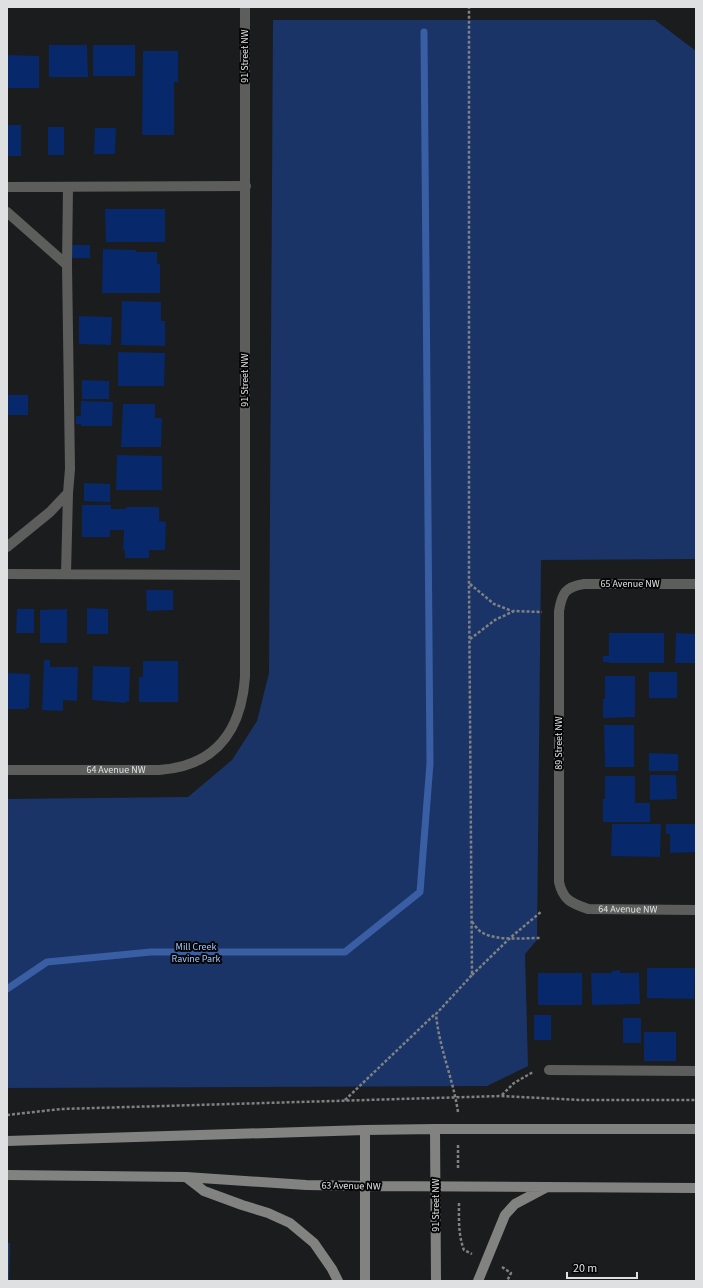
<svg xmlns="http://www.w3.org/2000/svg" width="703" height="1288" font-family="'Source Sans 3',sans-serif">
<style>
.green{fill:#1a3467}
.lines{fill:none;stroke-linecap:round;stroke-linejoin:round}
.stream{stroke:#395ea4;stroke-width:7}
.building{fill:#07286a}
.path{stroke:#7f8183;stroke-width:2.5;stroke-dasharray:3 2;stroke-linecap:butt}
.lane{stroke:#5d5e5c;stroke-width:10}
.street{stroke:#5d5e5c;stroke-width:10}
.secondary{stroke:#828381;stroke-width:10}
.labels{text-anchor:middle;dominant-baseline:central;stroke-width:4;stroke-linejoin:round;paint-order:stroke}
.street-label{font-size:10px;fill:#dfe0e2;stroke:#060607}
.park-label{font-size:10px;fill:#a3c4fe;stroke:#060607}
</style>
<rect width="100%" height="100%" fill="#1a1c1e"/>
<!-- green -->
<path class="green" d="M273 20H655L696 51V559L541 560 537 940 525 954 528 1066 487 1086 7 1088V799L188 797 232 760 257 721 269 673Z
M7 1243H10L9 1281H7Z"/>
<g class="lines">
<!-- stream -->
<path class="stream" d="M7 989 47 962 151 952H345L420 892 430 763 424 32"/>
</g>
<!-- building -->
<path class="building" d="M49 45H87L88 77H49Z
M93 45H135V76H93Z
M143 51H178V82H174V135H142Z
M7 55 39 56V88H7Z
M7 125H21V156H7Z
M48 127H64V155H48Z
M95 128H116L115 154H94Z
M105 209H165V242H106Z
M71 245H90V258H71Z
M103 249 136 250V252H157V264H160V293H102Z
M122 301 161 302V321H165V346L121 345Z
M79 316 112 317 111 345 79 344Z
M118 352 165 353 164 386H118Z
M82 380 109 381V399H82Z
M7 395H28V415H7Z
M81 401 113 402 112 426H81V424H76V416H81Z
M123 404H155V418H162L161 447H121Z
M117 455 162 456V490H116Z
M84 483 110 484V502L84 501Z
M82 505H111V509H126V507H159V521L166 522 165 550H149V558H125V550H123L124 530H110V537H82Z
M146 590H173V610L147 611Z
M87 608 108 609V634H87Z
M17 609H34V633H16Z
M67 609V643H40V610Z
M609 633H664V663H609V662H603V656H609Z
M676 633 696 634V663H675Z
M44 660H50V667H78L77 701 63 700V711L42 710Z
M143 661H178V702H139V677H143Z
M93 666 130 667 129 702 126 701V703L92 700Z
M649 672H677V698H649Z
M7 673 30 674 29 708H26V709H7Z
M605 676H635V717L603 718V699H605Z
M604 725H634V767H605Z
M649 753 678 754V771H649Z
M650 775H676L677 799 650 800Z
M605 776H635V803H650V822H603V799H605Z
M612 824H661L660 857 611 856Z
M666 824H696V852L670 853V834H666Z
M647 968H695L694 999 647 998Z
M620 970V973H639L640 1004 592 1005 591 973H612V971Z
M538 973H582V1005H538Z
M534 1015H551V1040H534Z
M623 1018H641V1043H623Z
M644 1032H676V1061H644Z"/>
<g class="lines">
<!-- path -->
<path class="path" d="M470 584 494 604 512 611
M470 639 495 620 514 611 542 612
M472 922C475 925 478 931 483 933 497 941 524 938 540 938
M472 975 510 938 542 911
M502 1095 514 1083 533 1072
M345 1100 435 1014
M458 1112C453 1078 439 1048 436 1014L472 975 469 584V7
M7 1115 61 1109 502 1096 579 1100H696
M458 1145V1170
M459 1203C459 1219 458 1234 464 1250L472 1254
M502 1267 511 1273 507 1281"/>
<!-- lane -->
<path class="lane" d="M7 187 246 186
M7 212 67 265
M7 547 50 512 68 493
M7 574 245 575
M66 574 68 493 70 469 67 265 68 187
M549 1070 696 1071"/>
<!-- street -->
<g class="street">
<path id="s1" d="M696 584H584C565 587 562 593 559 611V882C563 900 571 903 588 909L696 910"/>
<path id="s2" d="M7 770H159C216 766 241 731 245 677V7"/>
</g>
<!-- secondary -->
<path class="secondary" d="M435 1129 436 1281
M7 1141 365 1130 435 1129H696
M7 1175 186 1177 306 1185 366 1186 696 1188
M186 1177 204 1191 242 1205 268 1213 290 1223 314 1243 332 1269 338 1281
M365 1281V1130
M478 1281 505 1215 515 1204 547 1187"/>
</g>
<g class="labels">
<!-- street labels -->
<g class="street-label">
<text transform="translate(245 56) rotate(-90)">91 Street NW</text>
<text transform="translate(245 380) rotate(-90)">91 Street NW</text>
<text x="630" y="584">65 Avenue NW</text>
<text transform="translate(559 743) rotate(-90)">89 Street NW</text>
<text stroke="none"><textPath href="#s2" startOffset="109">64 Avenue NW</textPath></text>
<text stroke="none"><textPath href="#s1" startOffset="506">64 Avenue NW</textPath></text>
<text transform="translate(351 1186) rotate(1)">63 Avenue NW</text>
<text transform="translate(436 1205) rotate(-90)">91 Street NW</text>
</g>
<!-- park labels -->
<g class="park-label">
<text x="196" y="947">Mill Creek<tspan x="196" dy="12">Ravine Park</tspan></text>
</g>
</g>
<!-- border -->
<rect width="703" height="1288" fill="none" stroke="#dfe0e2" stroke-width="16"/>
<!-- scale -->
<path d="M567 1272v6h70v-6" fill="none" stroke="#dfe0e2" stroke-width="2"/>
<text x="573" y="1272" font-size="12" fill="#dfe0e2" stroke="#060607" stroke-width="3" paint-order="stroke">20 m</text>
</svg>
